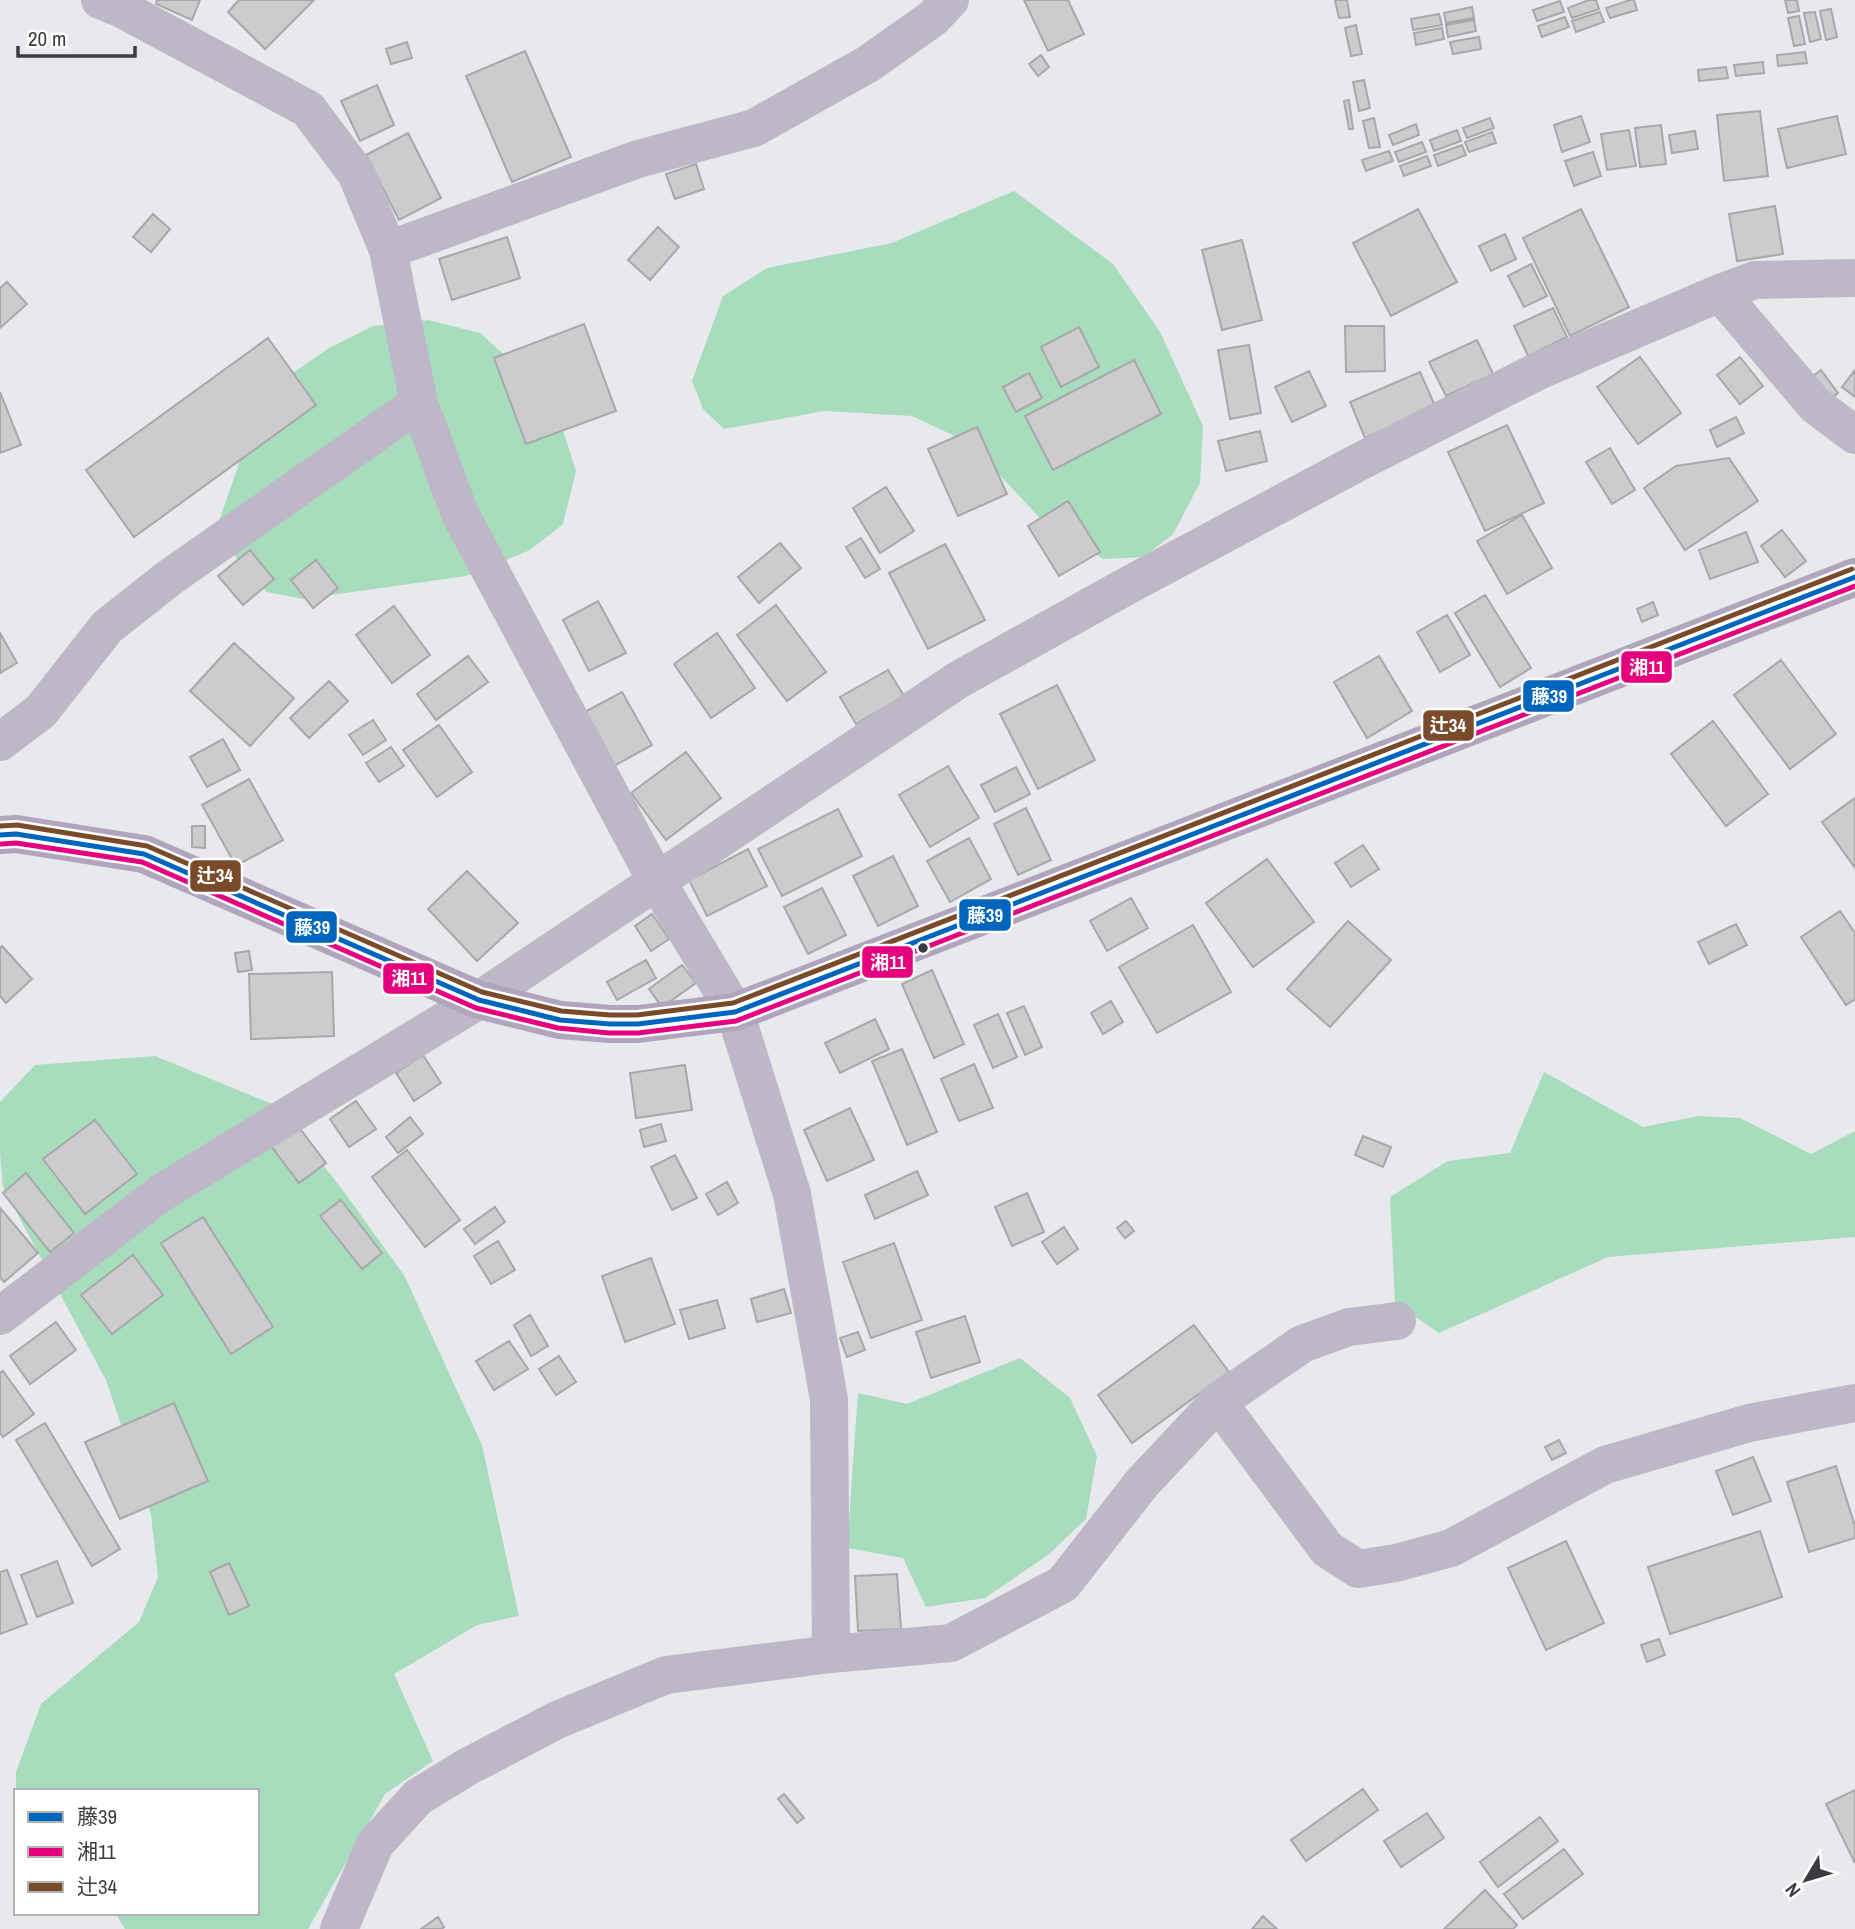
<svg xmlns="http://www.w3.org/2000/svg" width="1855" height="1929" font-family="'Archivo Narrow','Noto Sans JP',sans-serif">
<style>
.forest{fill:#a7dcbc}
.building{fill:#ccccce;stroke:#a7a8aa;stroke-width:2}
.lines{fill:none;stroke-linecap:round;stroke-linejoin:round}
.minor{stroke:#beb7c8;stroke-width:38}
.major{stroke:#b0a5bc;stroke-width:38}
.bus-1-casing{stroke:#fff;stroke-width:10}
.bus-2-casing{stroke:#fff;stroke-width:10}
.bus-3-casing{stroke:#fff;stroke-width:10}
.bus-1{stroke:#0065bd;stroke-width:5}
.bus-2{stroke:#e5007d;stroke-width:5}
.bus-3{stroke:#7a4b2a;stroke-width:5}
.bus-dot{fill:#3b3c3f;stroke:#fff;stroke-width:2.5}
.line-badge{stroke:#fff;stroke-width:2.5}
.badge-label{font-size:19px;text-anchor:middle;font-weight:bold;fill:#fff}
</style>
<rect width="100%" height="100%" fill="#e7e9ec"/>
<!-- forest -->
<path class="forest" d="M1014 191 1113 264 1160 332 1203 426 1200 483 1173 534 1144 557 1103 559 1039 517 970 443 912 416 824 411 724 429 703 409 692 381 723 296 767 268 892 243Z
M428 320 480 333 524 373 559 418 576 471 563 524 530 550 466 576 303 599 267 592 243 568 217 527 263 394 329 348 373 326Z
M155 1056 277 1106 342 1189 404 1275 482 1445 519 1616 477 1625 394 1674 433 1761 385 1794 308 1929H125L115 1913H257V1791H16V1772L41 1704 139 1622 158 1577 151 1515 106 1380 3 1187 0 1153V1102L35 1065Z
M1544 1072 1643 1127 1699 1116 1740 1118 1811 1154 1855 1131V1237L1608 1257 1439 1333 1395 1303 1390 1197 1448 1161 1510 1153Z
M1020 1358 1070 1398 1097 1456 1086 1519 1048 1555 985 1598 926 1607 903 1558 847 1548 858 1393 907 1404Z"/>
<!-- building -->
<path class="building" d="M157 0H200L192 20 156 4Z
M239 0H314L265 49 228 12Z
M1024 0H1068L1084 34 1048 51Z
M1335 0H1347L1350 17 1339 18Z
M1589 0H1596L1599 9 1572 18 1568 8Z
M1630 0H1634L1637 10 1610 18 1606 8Z
M1785 0H1797L1799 11 1788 13Z
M1560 1 1564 12 1537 21 1533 10Z
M1472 7 1474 18 1446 23 1444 13Z
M1831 9 1837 37 1826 40 1820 11Z
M1600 12 1604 22 1576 32 1572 21Z
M1815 12 1821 39 1810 42 1804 13Z
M1439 14 1442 25 1413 30 1411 19Z
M1799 16 1805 44 1794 46 1788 18Z
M1565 17 1569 27 1542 37 1538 26Z
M1474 20 1476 31 1448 37 1446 25Z
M1356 25 1362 54 1351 56 1345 28Z
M1442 28 1444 39 1416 45 1414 33Z
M1479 37 1481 49 1453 54 1450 42Z
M407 42 412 58 391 64 386 49Z
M525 51 571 157 512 182 466 76Z
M1805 52 1807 63 1778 66 1777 55Z
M1041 55 1049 67 1038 76 1029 64Z
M1763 62 1764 73 1736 76 1734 65Z
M1726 67 1728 78 1699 81 1698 70Z
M1364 80 1370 108 1359 111 1353 82Z
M377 85 394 125 360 141 341 101Z
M1349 100 1353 129H1349L1344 101Z
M1760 111 1768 176 1724 181 1717 115Z
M1581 116 1590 142 1562 152 1554 125Z
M1837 116 1846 154 1787 168 1778 129Z
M1374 118 1380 147 1369 148 1363 121Z
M1490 118 1494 128 1467 138 1463 128Z
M1416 124 1419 135 1393 145 1389 135Z
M1661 125 1666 164 1640 167 1635 128Z
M1457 130 1461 141 1434 151 1430 140Z
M1629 130 1636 166 1607 170 1601 134Z
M1695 131 1698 149 1672 153 1669 135Z
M1492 132 1496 143 1469 152 1465 142Z
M408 133 441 198 399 220 366 155Z
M1422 142 1426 152 1399 162 1395 152Z
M1462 145 1466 155 1438 166 1434 155Z
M1389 151 1393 161 1366 171 1362 160Z
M1593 152 1601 176 1574 186 1565 161Z
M1427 156 1431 166 1404 176 1400 166Z
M696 164 704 189 675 199 666 174Z
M1775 206 1783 254 1737 261 1729 214Z
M1418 209 1457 282 1391 316 1353 243Z
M1581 209 1629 307 1570 336 1523 238Z
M153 214 170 229 151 252 133 237Z
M658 227 679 247 650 280 628 260Z
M1505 234 1516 259 1491 271 1479 246Z
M507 237 520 278 452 300 439 259Z
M1242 240 1262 320 1222 330 1202 250Z
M1531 264 1547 296 1524 307 1508 276Z
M7 282 27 304 0 328V288Z
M1553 308 1567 337 1528 356 1514 326Z
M584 324 616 411 526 444 494 358Z
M1345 326H1384L1385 371 1346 372Z
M1079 327 1099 367 1061 387 1041 347Z
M268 338 316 405 134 537 86 470Z
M1477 340 1493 374 1446 396 1429 362Z
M1249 345 1261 413 1230 419 1218 350Z
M1640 357 1681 413 1638 444 1597 387Z
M1740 357 1763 386 1740 404 1717 375Z
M1134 360 1161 414 1053 470 1025 416Z
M1821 370 1838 393 1830 399 1813 376Z
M1855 370V397L1842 387Z
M1309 371 1326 406 1292 422 1275 387Z
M1420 372 1436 408 1365 438 1350 402Z
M1029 373 1042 398 1016 412 1003 387Z
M0 392 21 445 0 453Z
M1736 417 1744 433 1717 447 1710 430Z
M1507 425 1544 503 1485 531 1448 452Z
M977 427 1007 494 958 516 928 449Z
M1260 431 1267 461 1226 471 1218 441Z
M1610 448 1635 490 1612 504 1586 462Z
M1729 458 1758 501 1685 550 1644 488 1676 466Z
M886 487 914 531 880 553 853 508Z
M1068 501 1100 552 1059 576 1028 526Z
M1522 515 1552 568 1507 594 1477 541Z
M1782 530 1806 561 1785 577 1761 546Z
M1746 532 1758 562 1710 579 1699 550Z
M861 538 880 569 865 578 846 547Z
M780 543 801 568 759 603 738 577Z
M945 544 985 620 928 649 889 573Z
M250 550 274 579 243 605 218 576Z
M316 560 338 588 313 608 291 580Z
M1485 595 1531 668 1500 687 1455 613Z
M598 601 626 653 589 671 563 620Z
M1653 602 1658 615 1642 622 1637 609Z
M776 605 826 672 787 701 737 635Z
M394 606 430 655 392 683 356 635Z
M1447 615 1470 655 1440 672 1417 632Z
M0 633 17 663 0 673Z
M717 633 755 688 711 718 674 664Z
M234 643 294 698 250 746 190 691Z
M468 656 488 682 436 720 417 694Z
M1379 656 1412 711 1367 738 1334 682Z
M1781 660 1836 734 1790 769 1734 695Z
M888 670 904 696 856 724 840 697Z
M329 681 348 701 309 738 290 718Z
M1057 685 1095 760 1038 789 1000 714Z
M622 692 652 745 612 767 583 713Z
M373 720 386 740 363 755 349 735Z
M1713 721 1768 794 1726 826 1671 754Z
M439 725 472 772 437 797 403 750Z
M223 739 240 770 207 787 190 757Z
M391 747 404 766 379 782 366 763Z
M686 752 721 798 666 840 631 793Z
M948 766 979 818 930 847 899 795Z
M1016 767 1030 794 995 812 981 785Z
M249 779 283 840 236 866 202 805Z
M1855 798V868L1822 822Z
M1026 808 1051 860 1018 875 994 824Z
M838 809 862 856 782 896 758 849Z
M192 826H205V848L192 847Z
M969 838 991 879 950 902 927 861Z
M1363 845 1379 869 1351 887 1335 863Z
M748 849 767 886 707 916 689 880Z
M893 856 918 906 878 926 853 876Z
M1267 859 1314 922 1253 967 1206 903Z
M467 871 518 923 477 961 428 909Z
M822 888 846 935 808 954 784 907Z
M1131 898 1148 928 1107 951 1090 921Z
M1840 911 1855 933V999L1846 1005 1801 937Z
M652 914 669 939 651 951 635 926Z
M1348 921 1391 960 1330 1027 1287 989Z
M1736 924 1747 945 1709 964 1698 942Z
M1193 925 1231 992 1157 1033 1119 967Z
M2 946 32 979 6 1003 0 996V948Z
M249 951 252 970 238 972 235 953Z
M646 960 656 978 617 1000 607 982Z
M682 965 696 983 662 1007 649 989Z
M932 970 964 1044 934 1058 902 984Z
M332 972 334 1036 251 1039 249 974Z
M1111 1001 1123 1022 1103 1034 1091 1013Z
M1024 1006 1042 1047 1025 1055 1007 1013Z
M998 1014 1017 1057 993 1068 974 1025Z
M875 1019 889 1049 840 1073 825 1043Z
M902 1049 937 1132 907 1145 872 1061Z
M423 1055 441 1083 414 1101 396 1073Z
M974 1064 993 1108 959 1121 941 1079Z
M685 1065 692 1110 636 1118 630 1073Z
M356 1101 376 1129 349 1147 330 1119Z
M850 1108 874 1160 827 1181 804 1130Z
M410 1117 423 1134 398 1153 386 1137Z
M95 1120 137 1174 85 1214 43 1159Z
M661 1124 666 1141 644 1147 640 1130Z
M298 1126 326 1163 299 1183 271 1146Z
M1363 1136 1391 1147 1383 1167 1355 1155Z
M407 1150 460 1220 425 1247 372 1177Z
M675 1155 697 1198 672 1210 651 1167Z
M917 1171 928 1195 875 1219 865 1195Z
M26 1173 74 1233 50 1252 3 1193Z
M727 1182 738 1203 718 1215 706 1194Z
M1027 1193 1044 1232 1012 1246 995 1207Z
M341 1200 382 1253 362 1269 320 1216Z
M495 1207 505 1222 475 1244 464 1229Z
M0 1208 38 1253 4 1282 0 1277Z
M203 1217 273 1327 231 1354 161 1243Z
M1126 1221 1134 1231 1125 1238 1117 1228Z
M1064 1227 1078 1249 1057 1264 1042 1242Z
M498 1241 515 1270 491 1284 474 1256Z
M894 1243 922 1320 871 1338 843 1262Z
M133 1255 163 1295 112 1334 81 1295Z
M651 1258 675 1324 625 1342 602 1276Z
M784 1289 791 1313 757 1322 751 1299Z
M717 1300 725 1328 689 1339 680 1310Z
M530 1315 548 1346 531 1356 514 1325Z
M965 1316 980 1362 931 1378 916 1332Z
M56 1322 76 1350 30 1384 10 1356Z
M1194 1325 1229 1372 1132 1443 1098 1395Z
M858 1332 865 1350 847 1357 840 1338Z
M509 1341 528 1369 494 1390 476 1361Z
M559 1356 576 1382 556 1395 539 1369Z
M3 1371 34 1414 3 1437 0 1433V1373Z
M174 1403 208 1481 120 1519 85 1442Z
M45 1423 120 1549 92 1566 16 1440Z
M1559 1440 1566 1453 1552 1460 1545 1447Z
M1753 1457 1771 1501 1733 1515 1716 1471Z
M1836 1466 1855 1526V1538L1809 1552 1787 1482Z
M1760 1531 1782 1597 1670 1634 1648 1567Z
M1566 1541 1604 1623 1546 1650 1508 1568Z
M57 1561 73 1603 37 1617 21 1575Z
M229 1563 249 1606 229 1615 210 1572Z
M7 1570 27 1624 0 1634V1572Z
M897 1574 901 1629 858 1631 855 1576Z
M1659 1639 1665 1655 1647 1662 1641 1645Z
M1363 1789 1378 1810 1306 1861 1291 1840Z
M1855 1790V1863L1826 1804Z
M784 1794 804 1818 797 1823 778 1799Z
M1427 1813 1444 1838 1401 1867 1384 1841Z
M1540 1817 1558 1841 1498 1887 1480 1862Z
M1564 1849 1583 1874 1523 1919 1504 1894Z
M1485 1890 1517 1925 1513 1929H1444Z
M1263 1916 1277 1929H1252Z
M438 1917 444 1927 442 1929H421Z"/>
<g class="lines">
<!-- minor -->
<path class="minor" d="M100 0 122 9 308 109 356 173 388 250 419 403 460 514 656 880 735 1012 792 1194 829 1399 831 1654 666 1675 557 1720 467 1767 418 1797 375 1844 339 1929
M388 250 638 159 754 128 868 64 933 18 950 0
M1720 293 1815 405 1855 435
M0 742 41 711 107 627 169 578 419 403
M0 1316 161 1193 479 1000 958 680 1125 587 1357 463 1538 371 1720 293 1755 280 1855 278
M1218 1402 1302 1344 1349 1327 1397 1321
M831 1654 951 1643 1063 1584 1142 1483 1218 1402 1327 1549 1358 1569 1396 1563 1451 1548 1605 1465 1749 1423 1855 1403"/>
<!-- major -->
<path class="major" d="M0 835 16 834 144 854 479 1000 560 1020 610 1024H638L735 1012 1855 577"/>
<defs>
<path id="bus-1" d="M0 835 16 834 144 854 479 1000 560 1020 610 1024H638L735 1012 1855 577"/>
<path id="bus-2" d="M1 844 16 843 142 862 476 1008 558 1028 609 1033H638L736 1021 1855 586"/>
<path id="bus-3" d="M0 826 17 825 147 846 482 992 561 1011 610 1015H637L733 1003 1852 569"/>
</defs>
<!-- bus-1 casing -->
<use href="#bus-1" class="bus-1-casing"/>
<!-- bus-2 casing -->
<use href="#bus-2" class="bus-2-casing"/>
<!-- bus-3 casing -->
<use href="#bus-3" class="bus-3-casing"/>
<!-- bus-1 -->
<use href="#bus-1" class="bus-1"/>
<!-- bus-2 -->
<use href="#bus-2" class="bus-2"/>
<!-- bus-3 -->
<use href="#bus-3" class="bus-3"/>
</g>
<!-- markers -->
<circle class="bus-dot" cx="923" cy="948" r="6"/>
<g class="line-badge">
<rect x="1620" y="650" width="53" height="34" rx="7" fill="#e5007d"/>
<rect x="1522" y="679" width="53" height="34" rx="7" fill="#0065bd"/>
<rect x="1422" y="709" width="53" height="33" rx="7" fill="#7a4b2a"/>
<rect x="189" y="859" width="53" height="34" rx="7" fill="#7a4b2a"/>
<rect x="958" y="898" width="54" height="34" rx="7" fill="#0065bd"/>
<rect x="285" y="910" width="53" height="34" rx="7" fill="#0065bd"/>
<rect x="861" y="945" width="53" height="34" rx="7" fill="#e5007d"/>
<rect x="382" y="962" width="53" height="33" rx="7" fill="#e5007d"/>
</g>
<g class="badge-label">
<text x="1647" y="674">湘11</text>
<text x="1549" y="703">藤39</text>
<text x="1448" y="732">辻34</text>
<text x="215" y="882">辻34</text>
<text x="985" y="922">藤39</text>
<text x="312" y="934">藤39</text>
<text x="888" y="969">湘11</text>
<text x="409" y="985">湘11</text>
</g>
<!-- legend -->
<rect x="14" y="1789" width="245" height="126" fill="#ffffff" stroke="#b1b1b2" stroke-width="2"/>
<rect x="28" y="1812" width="35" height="10" fill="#0065bd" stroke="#b1b1b2" stroke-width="2"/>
<text x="77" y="1824" font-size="21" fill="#3b3c3f">藤39</text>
<rect x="28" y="1847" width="35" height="10" fill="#e5007d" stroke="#b1b1b2" stroke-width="2"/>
<text x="77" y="1859" font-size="21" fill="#3b3c3f">湘11</text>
<rect x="28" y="1882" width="35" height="10" fill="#7a4b2a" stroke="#b1b1b2" stroke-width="2"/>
<text x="77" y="1894" font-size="21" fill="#3b3c3f">辻34</text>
<!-- north arrow -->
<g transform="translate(1806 1880) rotate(232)" stroke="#ffffff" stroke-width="5" paint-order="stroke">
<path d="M0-5L12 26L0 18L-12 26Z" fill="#3b3c3f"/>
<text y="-10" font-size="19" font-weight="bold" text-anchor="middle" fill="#3b3c3f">N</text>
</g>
<!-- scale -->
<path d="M18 46v10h117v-10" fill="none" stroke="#3b3c3f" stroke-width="3.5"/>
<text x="28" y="46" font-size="21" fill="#3b3c3f" stroke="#ffffff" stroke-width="5" paint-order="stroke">20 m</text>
</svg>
